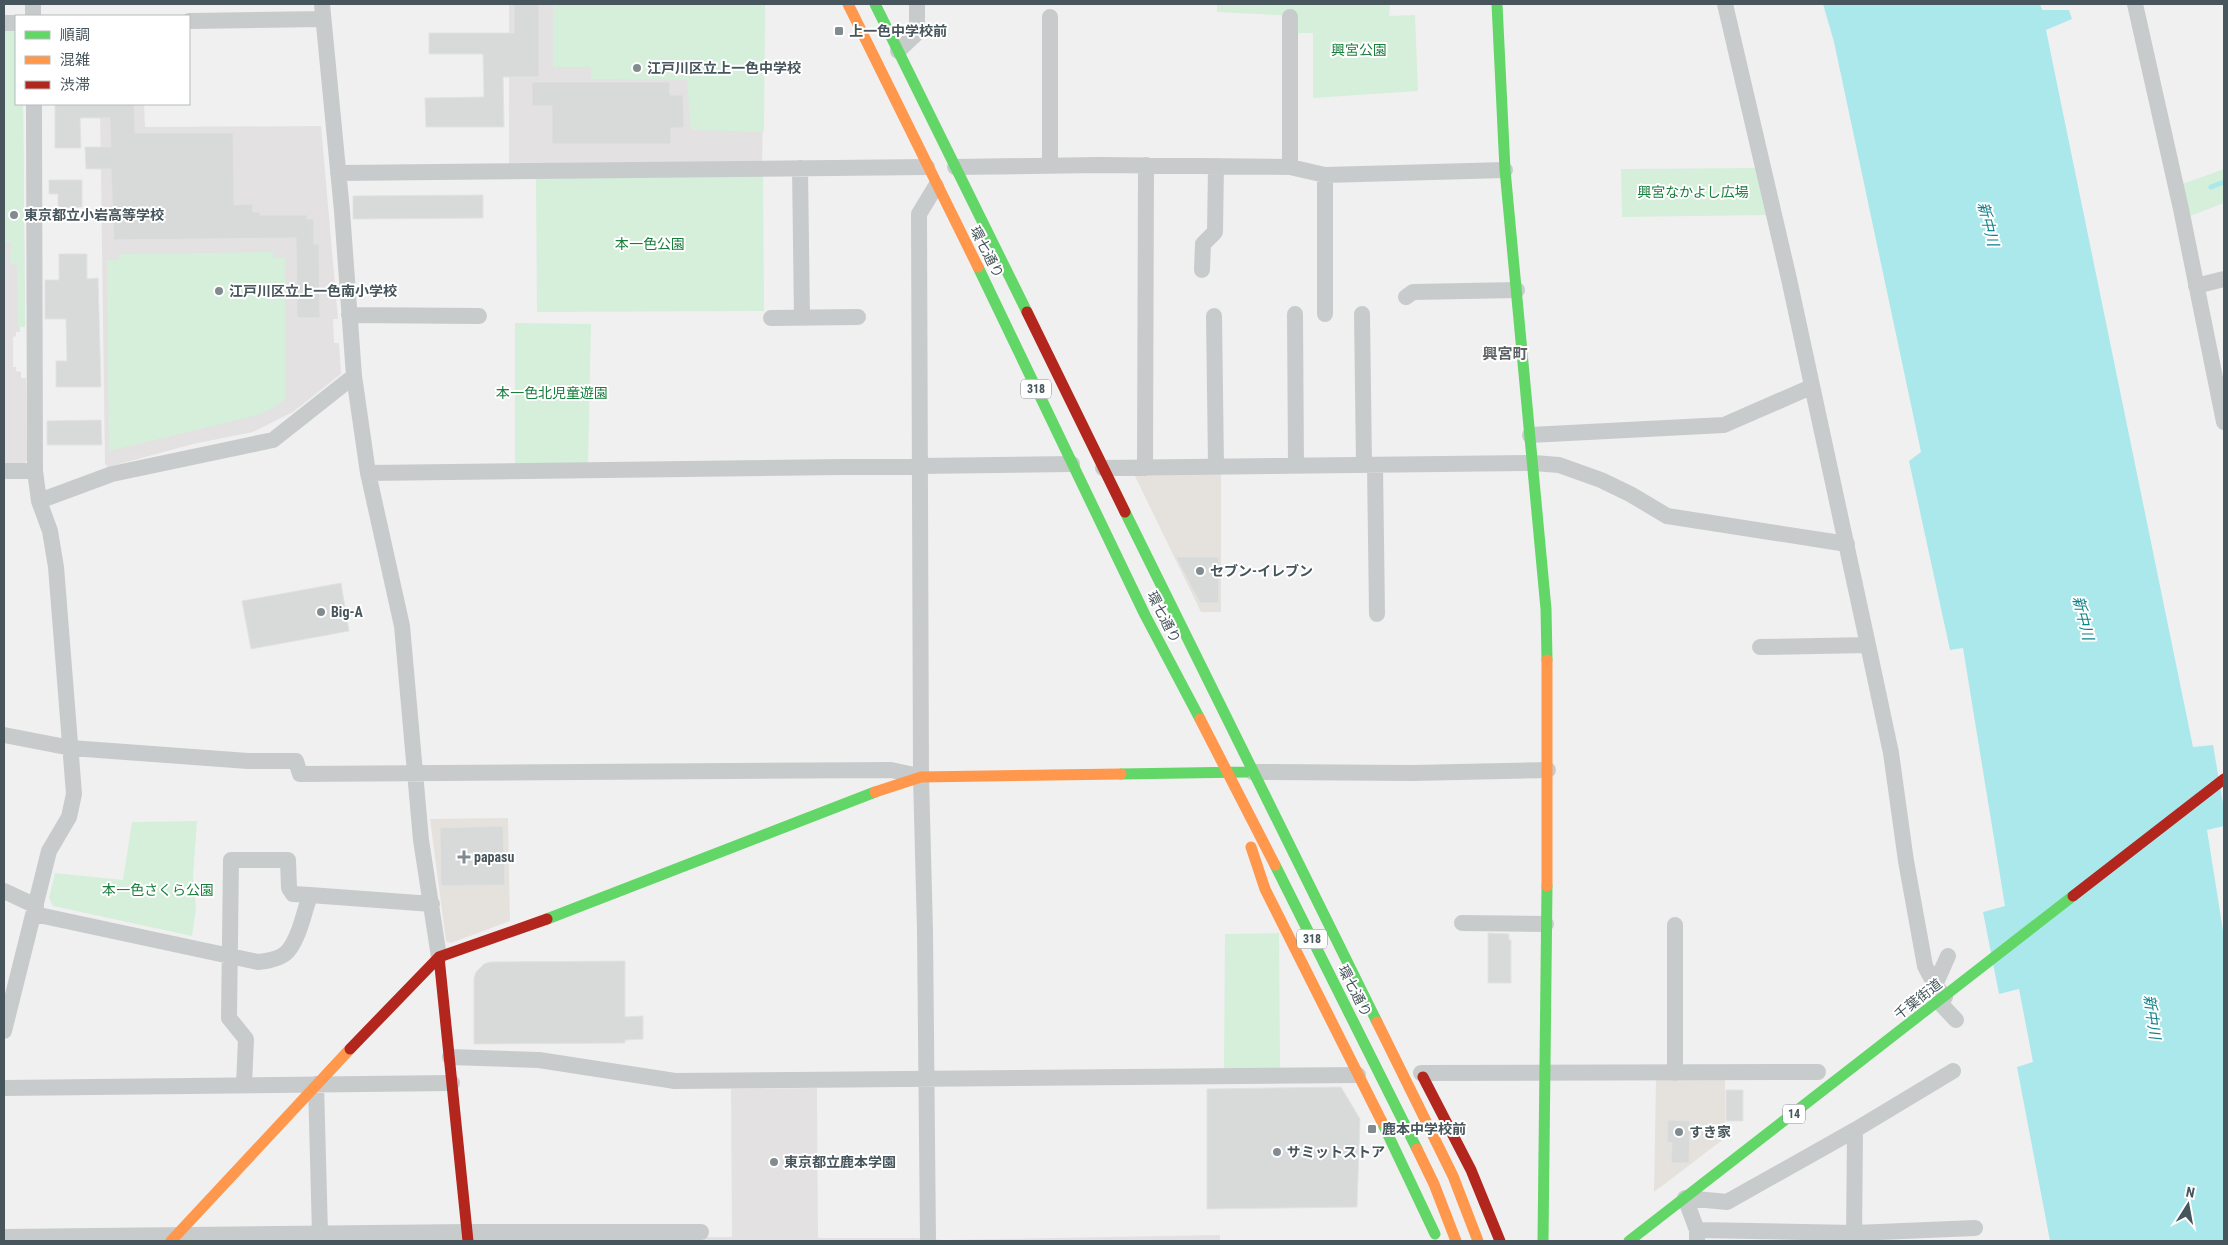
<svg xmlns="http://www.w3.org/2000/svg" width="2228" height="1245" font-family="'Roboto Condensed','Noto Sans JP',sans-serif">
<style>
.commercial{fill:#e5e2de}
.education{fill:#e3e1e2}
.green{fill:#d5efdb}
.water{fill:#aae8ec}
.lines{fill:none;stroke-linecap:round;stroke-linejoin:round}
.stream{stroke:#aae8ec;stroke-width:5}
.building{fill:#d8d9d9;stroke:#e2e2e3}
.street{stroke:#c8cbcc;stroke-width:16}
.fast{stroke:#63d668;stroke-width:11}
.slow{stroke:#ff974d;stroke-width:11}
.jam{stroke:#b3261e;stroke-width:11}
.poi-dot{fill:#828c90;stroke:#fff;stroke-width:2}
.labels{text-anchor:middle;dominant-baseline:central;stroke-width:4;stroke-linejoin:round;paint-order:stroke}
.shield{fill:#fff;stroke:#7e898d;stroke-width:1}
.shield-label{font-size:12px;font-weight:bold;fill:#47565c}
.poi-label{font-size:14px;font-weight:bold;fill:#47565c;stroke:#fff;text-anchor:start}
.park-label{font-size:14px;fill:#187e3c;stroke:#fff}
.street-label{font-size:14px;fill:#47565c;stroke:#fff}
.water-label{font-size:15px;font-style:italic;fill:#0f838b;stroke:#fff}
.neighbourhood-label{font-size:15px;font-weight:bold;fill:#5c6164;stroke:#fff}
</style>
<rect width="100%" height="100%" fill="#f1f0f0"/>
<!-- commercial -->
<path class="commercial" d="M1132 470 1221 471V612H1201Z
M508 818 510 921 451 943 446 941 430 819Z
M1725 1077V1138L1654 1192 1656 1078Z"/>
<!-- education -->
<path class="education" d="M509 4H765L762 163 509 165Z
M4 28 16 104H23L25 327H20V332H16V336L13 337V367H16V371L21 372V378H26L27 460 23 466H4Z
M100 104H144L145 127 321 126 338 319H333L334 343H339L341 374 293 412 253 432 193 444 108 467 105 464Z
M817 1088 818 1238H916L943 1240 1220 1235V1241H698V1237H732L731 1089Z"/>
<!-- green -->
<path class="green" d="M553 4H765L764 132 691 130 687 80 591 79V67H553Z
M1217 4H1390L1389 16 1415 15 1418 91 1313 98V33H1294L1295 16 1217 12Z
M4 28H16V104H23L25 327H18L17 264H10L11 242H4Z
M1758 168 1768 215 1622 217 1621 169Z
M2224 169V203L2185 218 2177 186Z
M763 176 764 311 537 312 536 177Z
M273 252V258H285V400L268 411 250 417 109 451 107 260H119V254Z
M515 323 591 324 588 464 515 463Z
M197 821 193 876 196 908 192 936 53 906 49 898 55 873 123 880 132 822Z
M1279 933 1280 1069 1224 1070 1225 934Z"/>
<!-- water -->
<path class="water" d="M1823 4H2040L2042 10H2069L2072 19 2046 30 2193 747 2213 745 2224 809V826L2207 830 2224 937V1241H2050L2017 1067 2033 1062 2019 989 1999 994 1983 912 2005 906 1963 648 1950 650 1909 461 1921 452 1834 42Z"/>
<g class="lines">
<!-- stream -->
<path class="stream" d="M2211 187 2224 182"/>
</g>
<!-- building -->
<path class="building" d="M514 4H539V77H503L504 127H426L425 98 484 97 483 54H429V33H514Z
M532 82H670V95H683L684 128H671V144H552V106H532Z
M55 104H134L135 133H233L234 205 253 204V212H260V215H307V219H314V244H319L320 318H297L296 238 114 240 111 169H86L85 147H111L110 118H80L81 148H55Z
M49 180H82V207L58 208V194H49Z
M483 195V218L353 219V196Z
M59 254H87V279L98 278 101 387H56V361H67L66 319H45V280H59Z
M101 420 102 445H47V421Z
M1176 557H1219V603H1200Z
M341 583 349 631 251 649 242 601Z
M503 826 505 885 441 886 440 828Z
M1488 933 1509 934V940H1511V983H1488Z
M625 961V1017L643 1016V1039L625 1040V1043L474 1044V978L476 972 484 964 490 962Z
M1341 1087 1360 1119 1357 1207 1207 1209V1089Z
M1726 1090H1743V1121H1726Z
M1668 1120 1690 1121 1689 1163H1671L1672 1143 1667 1142Z"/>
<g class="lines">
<!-- street -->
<path class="street" d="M33 4V16
M322 4 342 211 354 376 368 473 402 626 421 840 439 957
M1725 4 1789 279 1868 645 1891 753 1906 861 1925 966 1935 985 1945 997
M2135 4 2181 209 2224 422
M1290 17V167
M189 21 323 19
M4 23H16
M898 51 917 33V4
M1050 166V17
M955 167 1099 165 1290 167 1325 175 1505 170
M800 168 802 318
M338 173 927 167
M1202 270 1203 244 1215 232 1216 166
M2196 286 2224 279
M1406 297 1413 292 1517 290
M1295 314 1296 466
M1325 314V175
M1362 314 1364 465
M349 315 479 316
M1214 316 1216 466
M771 318 858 317
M1530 435 1724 425 1811 387
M1375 465 1377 614
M1103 468 1534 463 1559 465 1601 480 1630 494 1667 516 1847 544
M1145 468 1146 165
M4 471H35
M368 473 1072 464
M39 501 112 474 273 440 354 376
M1760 647 1868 645
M4 735 71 748 248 761H296L300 774 891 770 919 776
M1252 772 1413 773 1548 770
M4 891 36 906
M34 914 258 962C268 961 281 959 288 951 300 936 304 912 310 895L432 904
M1462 923 1546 924
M1675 925V1073
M1935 985 1948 956
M1939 1002 1956 1020
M4 1031 49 851 69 817 74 794 56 567 50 531 39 501 35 471 34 104
M450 1057 539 1060 675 1081 1358 1075
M1421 1073 1818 1072
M316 1084 320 1234
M244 1085 246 1039 229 1018 231 860H288L289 888 293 894 310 895
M4 1088 452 1083
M1697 1230 1855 1233 1975 1228
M4 1237 467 1232H701
M928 1241 925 931 921 777 919 214 936 186
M1697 1241V1230L1685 1198 1727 1202 1855 1130 1953 1071
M1854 1241 1855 1130"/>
<!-- fast -->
<path class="fast" d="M875 4 1027 312
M1497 4 1505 170 1546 609 1547 660
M978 267 1145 615 1200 719
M1125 512 1377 1022
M1121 774 1246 772
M1275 865 1417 1149
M547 919 875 792
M1382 1122 1435 1234
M1543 1241 1547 886
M1629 1241 2073 896"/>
<!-- slow -->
<path class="slow" d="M848 4 978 267
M1547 660V886
M1200 719 1275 865
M875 792 921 777 1121 774
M1251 847 1265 889 1382 1122
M1377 1022 1453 1176 1478 1241
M1417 1149 1434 1184 1456 1241
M171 1241 350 1049"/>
<!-- jam -->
<path class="jam" d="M1027 312 1125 512
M2073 896 2224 779
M439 957 468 1241
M350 1049 439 957 547 919
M1423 1077 1471 1170 1500 1241"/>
</g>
<!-- markers -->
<g class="poi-dot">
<rect x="834" y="26" width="10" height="10" rx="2.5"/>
<circle cx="637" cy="68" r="5"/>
<circle cx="14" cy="215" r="5"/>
<circle cx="219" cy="291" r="5"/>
<circle cx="1200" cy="571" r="5"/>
<circle cx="321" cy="612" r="5"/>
<path d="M461.5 849.5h5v5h5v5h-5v5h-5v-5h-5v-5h5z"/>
<rect x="1367" y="1124" width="10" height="10" rx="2.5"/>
<circle cx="1679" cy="1132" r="5"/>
<circle cx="1277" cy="1152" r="5"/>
<circle cx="774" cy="1162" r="5"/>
</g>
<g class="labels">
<!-- shield labels -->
<g class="shield">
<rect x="1021" y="379.5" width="30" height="19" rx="4"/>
<rect x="1297" y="929.5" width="30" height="19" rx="4"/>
<rect x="1783" y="1104.5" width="22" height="19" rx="4"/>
</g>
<g class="shield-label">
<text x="1036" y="389">318</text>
<text x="1312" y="939">318</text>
<text x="1794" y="1114">14</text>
</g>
<!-- poi labels -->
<g class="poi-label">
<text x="849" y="31">上一色中学校前</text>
<text x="647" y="68">江戸川区立上一色中学校</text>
<text x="24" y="215">東京都立小岩高等学校</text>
<text x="229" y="291">江戸川区立上一色南小学校</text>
<text x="1210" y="571">セブン-イレブン</text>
<text x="331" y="612">Big-A</text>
<text x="474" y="857">papasu</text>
<text x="1382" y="1129">鹿本中学校前</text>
<text x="1689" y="1132">すき家</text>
<text x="1287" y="1152">サミットストア</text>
<text x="784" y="1162">東京都立鹿本学園</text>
</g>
<!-- park labels -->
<g class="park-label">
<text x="1359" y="50">興宮公園</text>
<text x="1693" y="192">興宮なかよし広場</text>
<text x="650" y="244">本一色公園</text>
<text x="552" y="393">本一色北児童遊園</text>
<text x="158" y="890">本一色さくら公園</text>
</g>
<!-- street labels -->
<g class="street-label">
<text transform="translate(987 252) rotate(63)">環七通り</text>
<text transform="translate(1164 617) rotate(63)">環七通り</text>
<text transform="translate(1355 991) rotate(63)">環七通り</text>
<text transform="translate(1918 999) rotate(-38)">千葉街道</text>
</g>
<!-- water labels -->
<g class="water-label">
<text transform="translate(1988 224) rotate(76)">新中川</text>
<text transform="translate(2083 618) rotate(76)">新中川</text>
<text transform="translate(2152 1017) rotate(82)">新中川</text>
</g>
<!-- neighbourhood labels -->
<g class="neighbourhood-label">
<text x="1505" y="354">興宮町</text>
</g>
</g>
<!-- border -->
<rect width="2228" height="1245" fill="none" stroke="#47565c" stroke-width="10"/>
<!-- legend -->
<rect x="15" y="15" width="175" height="90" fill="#ffffff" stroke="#b5bbbe"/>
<rect x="25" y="31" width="25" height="8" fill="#63d668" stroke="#b5bbbe"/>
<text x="60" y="40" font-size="15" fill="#47565c">順調</text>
<rect x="25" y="56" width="25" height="8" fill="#ff974d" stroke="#b5bbbe"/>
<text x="60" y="65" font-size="15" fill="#47565c">混雑</text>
<rect x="25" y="81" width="25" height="8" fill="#b3261e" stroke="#b5bbbe"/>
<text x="60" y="90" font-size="15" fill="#47565c">渋滞</text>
<!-- north arrow -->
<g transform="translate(2188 1205) rotate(11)" stroke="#ffffff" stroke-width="4" paint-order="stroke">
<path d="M0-4L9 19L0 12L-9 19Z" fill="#47565c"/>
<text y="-8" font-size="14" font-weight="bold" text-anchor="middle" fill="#47565c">N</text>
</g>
</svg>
